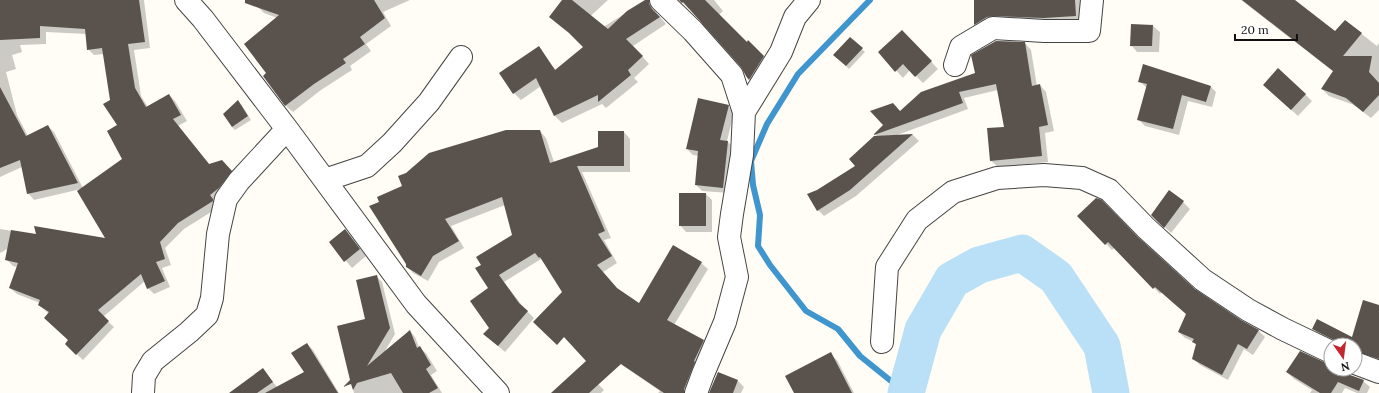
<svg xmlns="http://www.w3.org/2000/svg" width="1379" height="393" font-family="Lora,serif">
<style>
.shadow{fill:#0003;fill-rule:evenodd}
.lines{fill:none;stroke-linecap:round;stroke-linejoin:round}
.stream{stroke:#3f96cf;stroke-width:6}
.river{stroke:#b9e0f7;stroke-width:37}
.building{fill:#5a524d}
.minor-casing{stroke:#444;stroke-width:24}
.minor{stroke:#fff;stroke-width:22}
</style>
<rect width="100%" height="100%" fill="#fffdf5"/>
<!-- shadow -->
<path class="shadow" d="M0 0H144L150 48 134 50 141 96 148 107 169 95 175 101 187 121 178 126 210 165 228 167 237 177 219 207 184 229 165 248 171 265 162 268 170 287 154 294 148 288 145 281 103 317 114 327 83 360 66 344 69 341 49 314 39 305 40 303 17 294 10 288 17 267 13 266 7 260 9 248 0 253V229L37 235 107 239 81 189 34 200 28 193 22 167 0 177ZM46 32 86 34 88 49 94 55 104 54 123 159 83 188 54 132 48 126 28 136 17 115 6 72 16 69 12 55 22 52 20 45 46 44Z
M260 0H410L383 12 391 26 366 44 371 51 350 66 352 70 321 90 293 112 286 106 264 76 268 73 277 18 264 13 257 6Z
M563 0H608L571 34Z
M647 0H650L656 6V12L666 24 633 46 649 64 634 78 638 82 606 108 602 104 562 123 555 116 541 86 521 100 514 93 548 61 556 70 584 47 579 42Z
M680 0H714L723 11 719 15 689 9Z
M975 0H1080L1082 22 982 30 975 24Z
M1241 0H1295V1L1336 33 1345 21 1377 46 1379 43V110L1371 118 1354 105 1329 96 1322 89 1334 72Z
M1153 26 1160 32 1159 52H1137L1131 45Z
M850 38 865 52 849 69 835 55Z
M909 38 938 69 923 83 910 70 903 78 879 52Z
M748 42 770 63 756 85 746 76Z
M1025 43 1031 50 1037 86 1040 85 1046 92 1054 131 1045 133 1048 162 998 167 991 161 988 129 1005 128 998 90 964 98 968 109 897 135H913L919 141 856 196 824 216 818 210V191L857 167 878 137 875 134 900 112 976 74Z
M1139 81 1210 86 1216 92 1212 107 1188 101 1179 135 1145 126 1138 119 1147 88Z
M1271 91 1305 94 1312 101 1298 116Z
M241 104 251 120 235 130 232 127Z
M728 106 734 112 727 141 734 148 729 193 702 191 696 185 699 156 693 155 687 149Z
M540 131 546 138 554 162 599 148 624 132 630 139V172H582L611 238 604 240 617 263 603 272 618 290 639 305 701 263 708 269 674 325 703 341 710 347 691 393H658L660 391 552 317 564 292 545 264 541 259 504 282 524 308 534 318 505 352 491 340 489 289 482 265 513 236 505 205 451 226 464 248 439 262 428 281 413 273 407 266V264L371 207Z
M706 194 712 200V232H686L680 225Z
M1183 202 1190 209 1171 233 1152 215Z
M1078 216 1138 239 1194 290 1241 321 1259 331 1265 337 1253 355 1244 349 1228 380 1200 365 1194 359 1197 345 1194 342 1185 338 1179 332 1187 314 1162 292 1160 294 1115 247 1112 250Z
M345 230 351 237 366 256 352 268 330 242Z
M376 276 382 282 395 334 385 351 410 331 415 337 419 347 426 353 437 371 431 375 442 393H354L338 326 367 320Z
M1379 306V363L1355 359V345H1340L1320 336 1314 329 1353 339Z
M307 344 313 350 339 393H231L263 370 278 388 305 373Z
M830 354 837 360 854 393H795Z
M1331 365V369H1349L1350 376 1363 381 1370 387 1367 393H1357L1345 388 1342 393H1310L1312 390 1294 379 1287 372Z
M581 367 604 390 601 393H556Z
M738 381 744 387 741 393H710Z"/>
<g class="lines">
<!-- stream -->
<path class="stream" d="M870 0 798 74 767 124 751 161 753 185 760 215 758 246 770 265 806 311 838 329 860 356 906 393"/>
<!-- river -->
<path class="river" d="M906 393 923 330 952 280 979 265 1022 253 1056 277 1102 346 1111 393"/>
</g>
<!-- building -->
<path class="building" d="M0 0H139L145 42 128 44 135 88 146 107 169 94 181 115 173 119 209 164 222 160 232 171 219 188 210 195 213 199V201L178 223 160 242 165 259 156 262 165 281 147 289 141 274 98 310 109 321 76 355 65 344 68 340 44 318 49 312 38 305 40 300 9 288 18 263 5 260 11 230 36 234 34 226 105 238 77 191 122 159 107 131 117 125 103 104 110 100 102 48 87 50 85 29 40 26V38L0 40Z
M245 0H374L385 18 360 37 365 44 343 59 346 63 314 84 285 106 263 76 266 73 244 44 279 15 245 3Z
M562 0H572L608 29 627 11 645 0H649V4L652 9 660 17 626 39 643 56 628 70 631 75 598 102V95L554 116 536 78 513 94 499 73 539 46 555 70 583 47 569 33 549 17Z
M679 0H705L747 42 748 40 764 56 749 80 746 76 741 67 683 2 682 3Z
M974 0H1075L1076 16 1044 18 994 16 987 17 974 25Z
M1242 0H1295L1335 31 1345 20 1362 33 1343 56H1372L1369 72 1379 83V95L1363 112 1346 98 1321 89 1333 71Z
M1131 24 1153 25 1152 46H1130Z
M902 30 932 61 915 77 903 64 895 72 878 52Z
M850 37 863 48 846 66 833 55Z
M996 41 1025 42 1032 86 1040 84 1048 125 1039 127 1042 156 990 161 987 128 1004 127 996 84 959 92 963 103 874 135V134L883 125 870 111 893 103 900 111 921 92 975 73 971 55Z
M1143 64 1211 86 1206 102 1182 95 1173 129 1137 120 1147 84 1138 82Z
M1278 68 1306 94 1291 110 1263 85Z
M0 87 26 136 48 125 78 183 27 194 20 160 0 168Z
M698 98 729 105 720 140 728 141 723 188 695 185 698 151 686 149Z
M238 100 248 116 232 127 223 114Z
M506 130H540L550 163 598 147V131H624V166H577L605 231 598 234 612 256 597 265 617 288 639 303 673 245 702 262 667 320 704 340 694 361 695 362 684 389V393H664L621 364 589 393H551L586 361 564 337 557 345 533 322 562 292 540 257 539 258 535 253 499 275 519 303 528 311 498 346 483 334 489 328 470 301 488 288 475 268 481 265 476 257 512 235 502 197 445 219 459 241 433 256 421 276 406 267V264L369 206 379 202 377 197 402 186 398 176 406 173 429 153Z
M913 134 850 190 817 211 807 194 817 190 855 166 849 159 874 136Z
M1169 190 1184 201 1164 228 1151 215Z
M679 193H706V226H679Z
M1096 198 1102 200 1138 237 1195 289 1241 320 1259 330 1247 349 1238 344 1222 375 1192 359 1196 344 1192 342 1194 339 1178 332 1186 314 1155 287 1153 289 1108 242 1105 245 1077 216Z
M345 229 360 249 344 262 329 242Z
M377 275 390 328 367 366 410 330 417 348 420 346 431 365 426 369 438 388 429 393H403L391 373 357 383 353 390 351 384 343 387 350 380 337 326 365 319 356 280Z
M1363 300 1379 305V359L1355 351V345H1341L1336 341 1312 329 1317 319 1352 337Z
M307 343 338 393H265L304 372 291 353Z
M1300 351 1326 363 1331 364V369H1344L1350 375 1364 380 1359 391 1338 382 1331 393H1320L1286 372Z
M831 352 852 393H794L785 376Z
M263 368 273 382 257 393H229Z
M718 372 738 380 733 393H709Z"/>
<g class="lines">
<defs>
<path id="minor" d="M186 0 203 19 287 129 416 304 498 393
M661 0 693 31 732 75 744 112 742 155 732 214 729 237 737 277 725 322 703 374 696 393
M955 65 961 47 993 28 1044 31H1089L1092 0
M744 112 781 52 795 17 809 0
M325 180 367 166 392 143 429 102 461 57
M882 342 887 267 917 220 953 192 997 178 1044 175 1082 178 1109 190 1146 228 1203 280 1248 310 1283 329 1331 352
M1355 363 1379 372
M143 393 144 376 153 361 189 332 207 315 212 298 218 234 226 199 239 181 287 129"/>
</defs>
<!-- minor casing -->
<use href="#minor" class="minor-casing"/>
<!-- minor -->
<use href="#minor" class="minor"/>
</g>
<!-- north arrow -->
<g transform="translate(1343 357) rotate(166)"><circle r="19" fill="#ffffff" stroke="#a0a0a0"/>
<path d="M0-3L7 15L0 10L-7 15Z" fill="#c4262e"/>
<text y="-6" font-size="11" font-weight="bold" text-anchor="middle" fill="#111111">N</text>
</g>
<!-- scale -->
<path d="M1235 34v6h62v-6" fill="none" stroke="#111111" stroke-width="2"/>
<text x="1241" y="34" font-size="12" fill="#111111" stroke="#ffffff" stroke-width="3" paint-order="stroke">20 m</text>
</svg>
